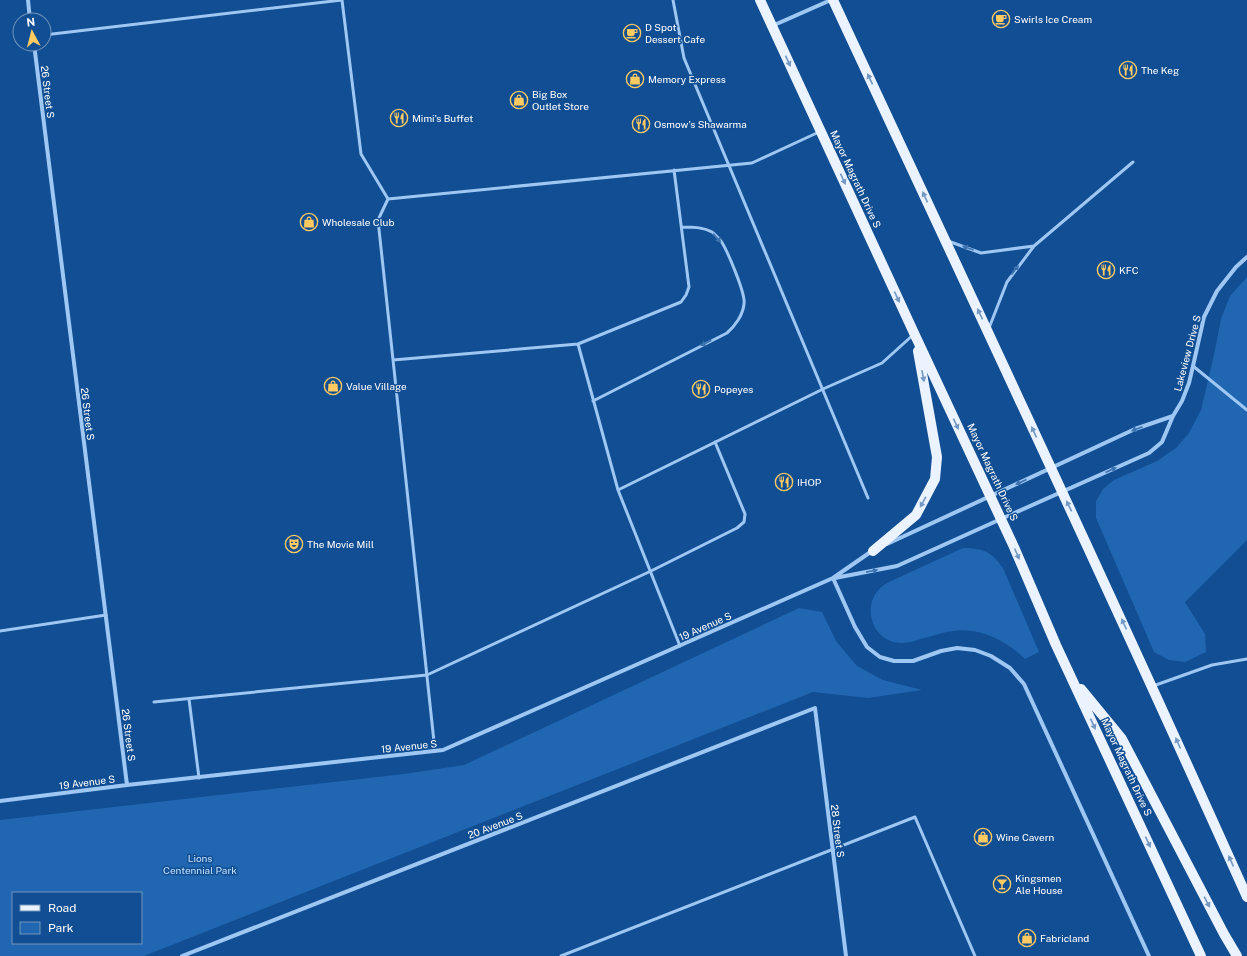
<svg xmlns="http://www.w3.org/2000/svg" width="1247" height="956" font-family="'Public Sans',sans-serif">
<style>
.green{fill:#2066b0;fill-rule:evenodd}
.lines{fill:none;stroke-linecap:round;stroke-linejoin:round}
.lane{stroke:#9ec7f3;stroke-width:3}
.street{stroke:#9ec7f3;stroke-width:4}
.primary{stroke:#eaf3ff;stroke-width:10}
.oneway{fill:#7398c4}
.oneway2{fill:#3b72b0}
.labels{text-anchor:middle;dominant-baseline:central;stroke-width:3;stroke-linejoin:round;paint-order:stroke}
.poi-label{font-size:10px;fill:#fff;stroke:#114e93;text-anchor:start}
.street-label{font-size:10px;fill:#fff;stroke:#114e93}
.park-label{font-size:10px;fill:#c5e1fd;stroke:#114e93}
</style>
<rect width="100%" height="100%" fill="#114e93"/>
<!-- green -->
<path class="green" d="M1247 277V540L1185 602 1205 634 1206 652 1185 662 1169 660 1154 652 1096 518V501L1103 489 1114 480 1157 461 1176 448 1189 433 1201 410 1214 355 1221 319 1230 296Z
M963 548C983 548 992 552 1003 568L1039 652 1025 659C1006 641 981 627 953 631 943 632 933 636 924 638 914 641 904 645 894 642 873 637 864 610 876 593 880 587 885 584 891 581Z
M799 608 822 612 836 641 857 666 883 680 922 690 868 698 813 692 144 956H0V820L404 774 464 765ZM13 893H141V943H13Z"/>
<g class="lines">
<!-- lane -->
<path class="lane" d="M673 0 684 58 868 498
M44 35 342 0 361 154 388 199 752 163 819 132
M674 170 689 287 686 295 681 302 578 344 618 490 680 646
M388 199 378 220 435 751
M948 241 981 253 1034 246
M989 328 1007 282 1034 246 1133 162
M393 360 578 344
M1193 366 1247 410
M593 401 727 333C735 326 743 315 744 304 746 294 727 250 721 241 718 238 715 234 712 232 703 227 692 227 682 227
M618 490 823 389 882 363 913 335
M0 631 106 615
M1153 686 1212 665 1247 659
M189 699 199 778
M154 702 427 675 651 571 737 528 744 522 745 514 715 442
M561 956 915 817 975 956"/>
<!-- street -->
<path class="street" d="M28 0 30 20
M772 26 831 0
M34 44 127 785
M887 544 1135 429 1173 416
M833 578 855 627 867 647 880 657 894 661H913L941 651 957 648 975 650 991 656 1010 668 1024 684 1149 956
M835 578 897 566 1001 519 1149 453 1162 442 1173 416 1182 401 1189 383 1193 366 1204 317 1217 291 1236 267 1247 257
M0 801 127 785 443 750 833 578 872 551
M182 956 815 708 846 956"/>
<!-- primary -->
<path class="primary" d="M760 0 914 333 1014 547 1056 645 1201 956
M833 0C972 298 1112 596 1247 897
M873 551 916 515 935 479 937 457 918 351
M1081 689 1122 739 1224 934 1237 956"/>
</g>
<!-- one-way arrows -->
<defs><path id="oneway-solid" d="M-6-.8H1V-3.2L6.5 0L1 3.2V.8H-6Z"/></defs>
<g class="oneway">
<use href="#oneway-solid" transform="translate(788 61) rotate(65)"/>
<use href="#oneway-solid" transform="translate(870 79) rotate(-115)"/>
<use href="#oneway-solid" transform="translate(843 179) rotate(65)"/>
<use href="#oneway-solid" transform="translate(925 197) rotate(-115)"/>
<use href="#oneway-solid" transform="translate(897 297) rotate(65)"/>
<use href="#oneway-solid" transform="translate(980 314) rotate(-115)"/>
<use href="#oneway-solid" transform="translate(923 376) rotate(79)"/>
<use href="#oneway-solid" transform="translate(956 424) rotate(65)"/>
<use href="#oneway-solid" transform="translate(1034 432) rotate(-115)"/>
<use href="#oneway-solid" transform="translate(923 502) rotate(119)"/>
<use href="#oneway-solid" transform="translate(1069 506) rotate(-116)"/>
<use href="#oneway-solid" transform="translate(1017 554) rotate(67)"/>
<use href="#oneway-solid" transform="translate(1124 624) rotate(-115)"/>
<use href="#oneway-solid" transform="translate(1093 724) rotate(65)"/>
<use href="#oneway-solid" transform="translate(1178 743) rotate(-114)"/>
<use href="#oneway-solid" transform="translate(1148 842) rotate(65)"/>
<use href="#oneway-solid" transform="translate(1231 861) rotate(-114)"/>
<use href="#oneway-solid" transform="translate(1207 902) rotate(62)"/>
</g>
<g class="oneway2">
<use href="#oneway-solid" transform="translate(717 238) rotate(50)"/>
<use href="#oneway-solid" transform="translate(968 248) rotate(-160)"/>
<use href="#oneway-solid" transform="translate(1015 270) rotate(-53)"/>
<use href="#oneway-solid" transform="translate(706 343) rotate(153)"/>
<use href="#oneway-solid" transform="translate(1137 429) rotate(159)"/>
<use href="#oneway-solid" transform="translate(1111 470) rotate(-24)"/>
<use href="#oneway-solid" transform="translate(1021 482) rotate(155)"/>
<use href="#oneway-solid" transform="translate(872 571) rotate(-11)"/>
</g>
<!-- icons -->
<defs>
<symbol id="cafe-ring" viewBox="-11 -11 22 22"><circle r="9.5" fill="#114e93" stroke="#ffcb60" stroke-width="1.5"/><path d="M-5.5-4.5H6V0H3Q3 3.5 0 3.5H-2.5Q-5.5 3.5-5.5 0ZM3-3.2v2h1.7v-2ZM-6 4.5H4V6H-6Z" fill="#ffcb60"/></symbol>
<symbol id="restaurant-ring" viewBox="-11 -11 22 22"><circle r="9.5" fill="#114e93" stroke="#ffcb60" stroke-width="1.5"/><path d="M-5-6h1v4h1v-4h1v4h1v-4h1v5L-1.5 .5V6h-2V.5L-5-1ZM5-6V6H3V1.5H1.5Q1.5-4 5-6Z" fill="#ffcb60"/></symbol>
<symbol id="shop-ring" viewBox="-11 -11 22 22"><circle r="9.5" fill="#114e93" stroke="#ffcb60" stroke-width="1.5"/><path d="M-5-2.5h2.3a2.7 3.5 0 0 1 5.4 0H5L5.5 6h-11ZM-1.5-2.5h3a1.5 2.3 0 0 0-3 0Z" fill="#ffcb60"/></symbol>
<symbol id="theatre-ring" viewBox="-11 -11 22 22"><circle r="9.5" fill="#114e93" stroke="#ffcb60" stroke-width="1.5"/><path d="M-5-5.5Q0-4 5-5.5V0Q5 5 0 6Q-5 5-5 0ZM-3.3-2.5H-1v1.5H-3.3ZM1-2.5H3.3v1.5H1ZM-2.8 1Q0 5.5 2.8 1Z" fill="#ffcb60"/></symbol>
<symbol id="bar-ring" viewBox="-11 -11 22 22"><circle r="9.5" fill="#114e93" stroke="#ffcb60" stroke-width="1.5"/><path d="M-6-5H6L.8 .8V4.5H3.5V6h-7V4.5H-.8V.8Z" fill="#ffcb60"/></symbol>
</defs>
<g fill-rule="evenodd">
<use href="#cafe-ring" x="991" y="9" width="20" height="20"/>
<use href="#cafe-ring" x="622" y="23" width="20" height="20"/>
<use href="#restaurant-ring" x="1118" y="60" width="20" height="20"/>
<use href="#shop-ring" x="625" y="69" width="20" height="20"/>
<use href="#shop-ring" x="509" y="90" width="20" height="20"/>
<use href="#restaurant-ring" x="389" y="108" width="20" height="20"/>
<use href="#restaurant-ring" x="631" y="114" width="20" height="20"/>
<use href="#shop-ring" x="299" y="212" width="20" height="20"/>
<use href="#restaurant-ring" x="1096" y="260" width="20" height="20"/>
<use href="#shop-ring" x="323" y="376" width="20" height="20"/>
<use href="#restaurant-ring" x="691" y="379" width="20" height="20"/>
<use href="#restaurant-ring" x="774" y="472" width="20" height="20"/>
<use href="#theatre-ring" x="284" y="534" width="20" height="20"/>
<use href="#shop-ring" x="973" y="827" width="20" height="20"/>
<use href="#bar-ring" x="992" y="874" width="20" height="20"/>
<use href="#shop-ring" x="1017" y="928" width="20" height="20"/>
</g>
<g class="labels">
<!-- poi labels -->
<g class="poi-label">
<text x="1014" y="19">Swirls Ice Cream</text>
<text x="645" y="27">D Spot<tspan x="645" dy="12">Dessert Cafe</tspan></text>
<text x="1141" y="70">The Keg</text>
<text x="648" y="79">Memory Express</text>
<text x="532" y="94">Big Box<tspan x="532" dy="12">Outlet Store</tspan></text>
<text x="412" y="118">Mimi's Buffet</text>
<text x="654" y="124">Osmow's Shawarma</text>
<text x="322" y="222">Wholesale Club</text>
<text x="1119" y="270">KFC</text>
<text x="346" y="386">Value Village</text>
<text x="714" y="389">Popeyes</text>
<text x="797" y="482">IHOP</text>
<text x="307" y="544">The Movie Mill</text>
<text x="996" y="837">Wine Cavern</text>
<text x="1015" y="878">Kingsmen<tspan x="1015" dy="12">Ale House</tspan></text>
<text x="1040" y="938">Fabricland</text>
</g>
<!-- street labels -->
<g class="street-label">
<text transform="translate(48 92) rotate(83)">26 Street S</text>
<text transform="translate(856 179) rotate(65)">Mayor Magrath Drive S</text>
<text transform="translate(1187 353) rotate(-75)">Lakeview Drive S</text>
<text transform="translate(88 414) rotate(83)">26 Street S</text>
<text transform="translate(993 472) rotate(65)">Mayor Magrath Drive S</text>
<text transform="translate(705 626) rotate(-24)">19 Avenue S</text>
<text transform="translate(129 735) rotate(83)">26 Street S</text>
<text transform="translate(409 746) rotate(-6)">19 Avenue S</text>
<text transform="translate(1127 767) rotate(65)">Mayor Magrath Drive S</text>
<text transform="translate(87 782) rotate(-7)">19 Avenue S</text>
<text transform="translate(495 825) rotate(-21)">20 Avenue S</text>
<text transform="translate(838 831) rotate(83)">28 Street S</text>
</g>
<!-- park labels -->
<g class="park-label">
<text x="200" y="858">Lions<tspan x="200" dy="12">Centennial Park</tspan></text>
</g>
</g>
<!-- legend -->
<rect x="12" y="892" width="130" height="52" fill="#114e93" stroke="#7095be"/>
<rect x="20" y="905" width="20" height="6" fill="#eaf3ff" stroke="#7095be"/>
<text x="48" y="912" font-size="12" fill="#ffffff">Road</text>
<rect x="20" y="922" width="20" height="12" fill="#2066b0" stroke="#7095be"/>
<text x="48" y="932" font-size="12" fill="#ffffff">Park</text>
<!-- north arrow -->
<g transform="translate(32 32) rotate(353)"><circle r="19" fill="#114e93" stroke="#7095be"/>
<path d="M0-3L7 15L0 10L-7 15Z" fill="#ffcb60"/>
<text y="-6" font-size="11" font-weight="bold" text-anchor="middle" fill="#ffffff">N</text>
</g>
</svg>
